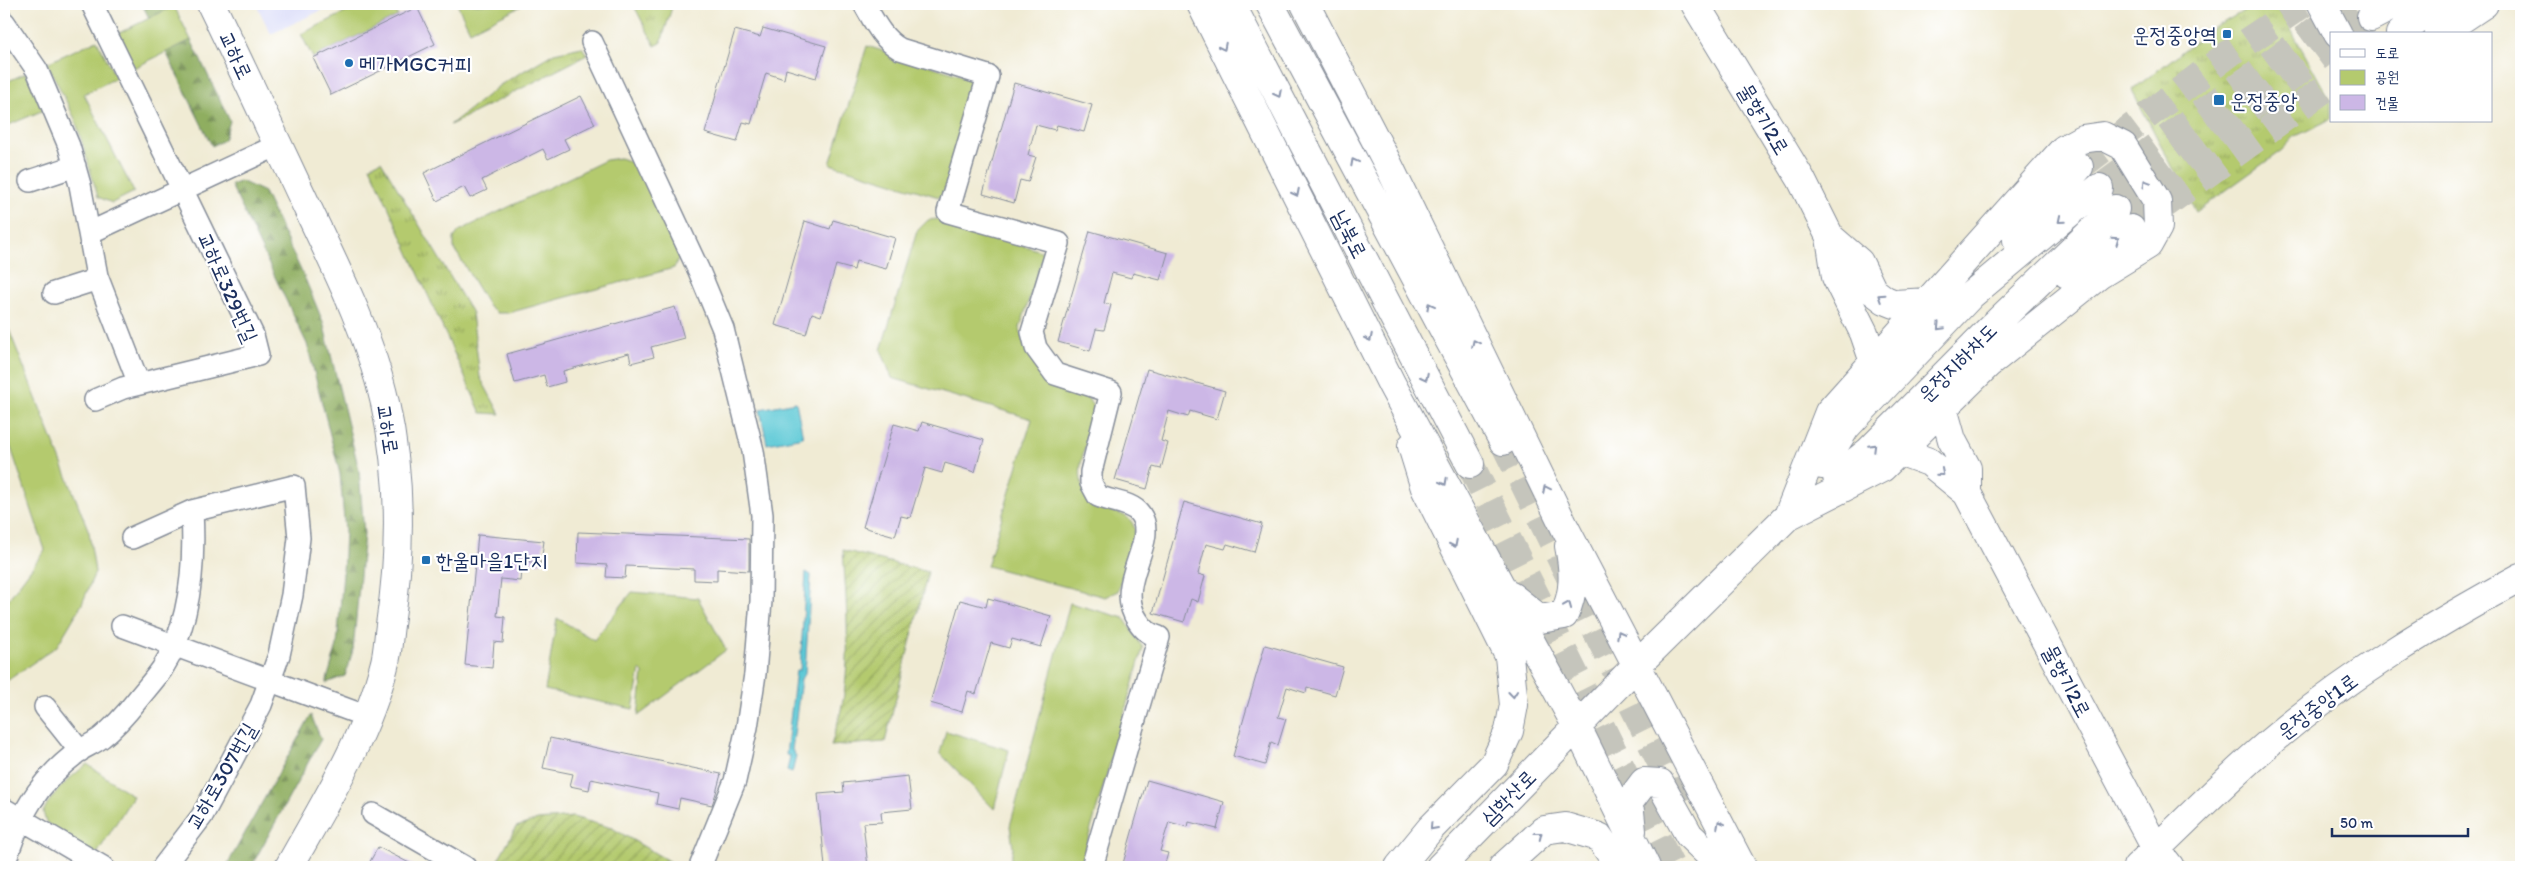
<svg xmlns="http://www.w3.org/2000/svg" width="2525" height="871" font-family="Itim,'Poor Story',sans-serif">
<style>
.built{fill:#d6d8f8}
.grass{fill:url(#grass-tufts);stroke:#687c66}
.forest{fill:url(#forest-firs);stroke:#556e60}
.park{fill:#b4ca6e;stroke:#687c66}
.garden{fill:url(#garden-furrows);stroke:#687c66}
.water{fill:#5dc9d6;stroke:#3c7c9a}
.building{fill:#ccb7e6}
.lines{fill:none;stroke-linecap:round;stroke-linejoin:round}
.secondary-tunnel{stroke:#c5c5bc;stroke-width:28;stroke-dasharray:28 14;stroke-linecap:butt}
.street-casing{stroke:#868d99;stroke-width:24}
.secondary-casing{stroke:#868d99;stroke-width:30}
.street{stroke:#fff;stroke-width:21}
.secondary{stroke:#fff;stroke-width:28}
.oneway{stroke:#8d97ae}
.poi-dot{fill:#1f6fb2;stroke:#fff;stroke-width:2}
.labels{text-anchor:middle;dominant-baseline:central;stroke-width:4.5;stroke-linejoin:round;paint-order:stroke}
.poi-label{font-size:21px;fill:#1b2f5e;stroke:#fff;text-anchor:start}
.street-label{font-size:21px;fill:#1b2f5e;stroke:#fff}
</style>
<defs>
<pattern id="grass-tufts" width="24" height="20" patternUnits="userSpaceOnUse" patternTransform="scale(1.25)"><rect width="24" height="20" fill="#b4ca6e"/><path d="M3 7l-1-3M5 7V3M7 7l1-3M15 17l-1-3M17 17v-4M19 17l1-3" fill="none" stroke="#92a45e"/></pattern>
<pattern id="forest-firs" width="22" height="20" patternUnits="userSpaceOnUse" patternTransform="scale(1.25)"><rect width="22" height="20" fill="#8fae61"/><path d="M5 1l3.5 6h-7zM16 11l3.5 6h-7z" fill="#748e53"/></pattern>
<pattern id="garden-furrows" width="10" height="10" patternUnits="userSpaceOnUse" patternTransform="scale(1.25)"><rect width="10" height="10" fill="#b4ca6e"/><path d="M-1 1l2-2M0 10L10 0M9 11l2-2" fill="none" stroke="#92a45e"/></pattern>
</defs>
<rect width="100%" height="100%" fill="#fff"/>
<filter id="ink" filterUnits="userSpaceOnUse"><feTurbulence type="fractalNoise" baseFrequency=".02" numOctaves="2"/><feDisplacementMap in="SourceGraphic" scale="10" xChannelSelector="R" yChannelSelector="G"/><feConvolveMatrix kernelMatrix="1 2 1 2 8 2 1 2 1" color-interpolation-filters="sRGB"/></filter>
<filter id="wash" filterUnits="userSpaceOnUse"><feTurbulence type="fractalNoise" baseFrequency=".0096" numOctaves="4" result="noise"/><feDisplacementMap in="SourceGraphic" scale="20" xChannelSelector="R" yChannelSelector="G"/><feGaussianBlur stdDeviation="1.12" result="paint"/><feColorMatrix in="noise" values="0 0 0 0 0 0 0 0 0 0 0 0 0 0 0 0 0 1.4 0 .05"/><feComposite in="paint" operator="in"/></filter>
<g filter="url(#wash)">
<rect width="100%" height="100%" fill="#f0ebd4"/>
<!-- built -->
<path class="built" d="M256 4H335L271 34Z"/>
<!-- grass -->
<path class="grass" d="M633 4H673L661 43 655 46Z
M2256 4H2277L2331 102V119L2294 137 2282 150 2196 212 2132 90 2210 30Z
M582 47 587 55 450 125 500 85 554 53Z
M381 161 472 313 480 377 500 414 481 413 370 166Z"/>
<!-- forest -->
<path class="forest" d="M142 4H173L174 6 149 18Z
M191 40 230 121 224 140 212 146 166 52Z
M241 181 264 192 306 281 323 322 359 470 364 534 353 650 345 676 326 683 337 645 343 573 345 532 340 474 307 344 231 185Z
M311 715 321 739 251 867H226Z"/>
<!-- park -->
<path class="park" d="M363 4H391L398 16 313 58 301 34Z
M457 4H525L470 31Z
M174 6 191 40 134 68 117 34Z
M97 40 116 78 84 94 134 192 112 203 98 197 75 119 47 63Z
M867 46 979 81 942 198 830 164Z
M26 73 44 110 4 127V83Z
M620 158 631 162 640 170 676 249 679 258 674 268 508 313H497L489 307 454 248V238L459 231 606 160Z
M938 219 1044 252 1020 328C1021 342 1037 375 1049 382 1060 389 1075 390 1086 395L1095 410C1093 438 1070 466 1086 493 1089 498 1090 502 1095 505 1110 515 1130 509 1135 530L1118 591 1105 597 987 566 1032 419 892 378 881 350 917 231 928 220Z
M4 317 89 532 95 572 82 604 57 646 4 683V605L45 550 4 427Z
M632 592 698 598 726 650 638 716 643 673 640 670 633 709 545 690 557 618 594 640Z
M1070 603 1124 618 1143 648 1080 867H1009L1013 848 1010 826Z
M946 731 1009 750 994 809 940 753Z
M87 764 133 796 95 857 46 822 43 812C52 792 70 778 87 764Z"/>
<!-- garden -->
<path class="garden" d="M843 550 928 572 885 742 831 746C835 731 840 716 843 701 851 652 846 600 843 550Z
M573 817 612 828 679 867H494L516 827 538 820Z"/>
<!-- water -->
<path class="water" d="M796 402 803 437 767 444 760 409Z
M806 572 811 575 805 673 801 679 792 750 796 756 792 773 787 771 790 756 786 755 796 670H800Z"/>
<g id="blocks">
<!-- building -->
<path class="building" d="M417 7 435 44 331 95 313 58Z
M763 28 826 46 816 78 786 69 784 79 766 73 751 124 743 122 737 142 705 133 735 30 760 37Z
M1014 83 1092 105 1084 132 1057 125 1055 130 1036 125 1028 155 1036 157 1028 182 1020 180 1014 203 983 194Z
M581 96 595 124 564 139 569 149 548 159 543 149 482 180 487 190 470 198 464 187 437 201 424 173Z
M833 220 895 238 886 269 856 261 854 270 836 265 821 316 812 313 806 334 775 325 805 221 830 229Z
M1090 231 1168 253 1160 280 1133 273 1131 278 1112 273 1104 303 1111 305 1104 330 1096 329 1090 351 1058 342Z
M675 307 684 338 651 347 654 357 631 363 629 353 563 371 565 382 547 387 544 375 515 383 507 354Z
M1147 369 1225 391 1217 419 1190 411 1188 417 1169 411 1161 441 1168 443 1161 469 1153 467 1147 489 1115 480Z
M922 422 984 440 975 472 945 463 942 473 925 468 910 518 901 516 895 536 863 527 894 424 919 431Z
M1184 502 1262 524 1254 552 1227 544 1225 549 1206 544 1198 574 1205 576 1198 602 1191 599 1184 622 1153 613Z
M578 532 749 539V571L717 569V581L694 580V569L626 566 625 578 606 577 607 565 577 563Z
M478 535 544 541 541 563 522 561 520 581 501 579 497 616 505 617 503 643 494 642 492 668 465 665Z
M988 598 1051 616 1041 647 1012 639 1009 648 991 643 976 694 968 691 962 712 930 703 960 600 986 607Z
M1265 645 1343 667 1335 695 1307 687 1306 693 1287 687 1278 717 1286 719 1278 745 1271 742 1265 765 1233 756Z
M550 738 721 774 716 793 712 805 680 798 678 809 656 804 658 793 591 779 589 790 570 786 573 774 543 768Z
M908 776 912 809 881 812 882 822 863 823 868 867H825L818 794 844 792 843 783Z
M1147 780 1224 802 1217 829 1189 822 1188 827 1169 822 1160 851 1168 853 1164 867H1122Z
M378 847 417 867H367Z"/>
</g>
</g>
<g filter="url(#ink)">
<use href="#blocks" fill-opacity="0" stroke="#868d99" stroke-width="1"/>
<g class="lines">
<!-- secondary-tunnel -->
<path class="secondary-tunnel" d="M2349 34 2371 17
M2079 167 2230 53 2303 4
M2099 188 2352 4
M2115 209 2331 47
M2131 229 2331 84
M1503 441 1681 803
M1470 464 1671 867"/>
<defs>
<path id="street" d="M92 4 253 335 258 355 123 388 95 400
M864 4C874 21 882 39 900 49L988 76 948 212 1059 243 1032 332 1036 348 1055 374 1111 392 1091 472V483L1098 496C1111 502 1132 502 1140 514 1160 542 1112 584 1138 621 1144 630 1149 634 1159 637L1092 867
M4 22 37 70 69 146 80 185 97 276 139 384
M592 42 699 271 723 329 753 451 762 515 761 601 755 674 747 727 735 781 700 867
M30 181 75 166
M89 233 278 145
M54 293 98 279
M132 538 192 511 294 486 299 538 292 595 279 655 261 705 224 775 202 816 163 867
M122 626 368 717
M45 707 80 751
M4 809 103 867
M373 814 465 867
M4 866C19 816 36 783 79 751 86 746 95 743 102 737 116 726 127 713 138 699 146 689 155 679 162 669 191 624 195 563 192 511"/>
<path id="secondary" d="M211 4C244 72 276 141 308 209 338 272 370 336 385 403 401 475 401 553 390 625 388 639 388 653 384 666 366 738 324 804 289 867
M1201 4 1392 385 1577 727 1646 867
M1231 4 1470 464
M1270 4 1503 441
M1305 4 1389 166 1565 528 1742 867
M1695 4 1801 179 1830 237
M2322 4 2338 34
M2371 17 2396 4
M2400 34 2438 4
M2439 34 2484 4
M2103 136 2123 146 2157 201 2158 227 2148 245 2099 275 1988 364 1882 468 1788 516 1829 412 2064 149 2082 139Z
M2017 240 2079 167
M2067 274 2131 229
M1874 362 1864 333 1836 277 1830 237 1859 262 1873 291 1885 300 1895 304 1928 302
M1899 451 1929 462 1967 493V468L1952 440 1943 408
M1822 465 1846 427 1971 295 2099 188
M1837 477 1868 452 1990 329 2115 209
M1967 493 2156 849 2170 867
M1511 596 1540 619 1564 615C1575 592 1574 571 1569 546
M1632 831 1629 802 1644 782 1660 783 1689 835 1722 867
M1399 867 1431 828 1494 764 1509 731 1514 705 1509 656 1425 488 1412 446
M1440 867 1636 666 1788 516 1800 502
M1503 867 1544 830 1565 827 1599 837 1620 867
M2137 867C2181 826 2223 782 2269 743 2346 677 2433 625 2521 577"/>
</defs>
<!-- street casing -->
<use href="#street" class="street-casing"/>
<!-- secondary casing -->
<use href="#secondary" class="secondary-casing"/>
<!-- street -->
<use href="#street" class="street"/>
<!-- secondary -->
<use href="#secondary" class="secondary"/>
</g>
<!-- one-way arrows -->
<defs><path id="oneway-chevron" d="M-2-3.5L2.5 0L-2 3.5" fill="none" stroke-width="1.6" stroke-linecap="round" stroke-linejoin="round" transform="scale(1.25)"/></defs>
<g class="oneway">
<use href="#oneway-chevron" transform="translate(1223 47) rotate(63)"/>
<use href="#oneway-chevron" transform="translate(1278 94) rotate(63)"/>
<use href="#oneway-chevron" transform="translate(1354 162) rotate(-118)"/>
<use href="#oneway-chevron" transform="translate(2146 183) rotate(-121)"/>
<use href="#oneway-chevron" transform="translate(1296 193) rotate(63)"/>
<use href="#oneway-chevron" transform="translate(2061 220) rotate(140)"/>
<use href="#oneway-chevron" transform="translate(2116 240) rotate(-35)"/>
<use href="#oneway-chevron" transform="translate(1881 297) rotate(-147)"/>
<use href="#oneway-chevron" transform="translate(1430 306) rotate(-118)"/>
<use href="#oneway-chevron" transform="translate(1940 327) rotate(133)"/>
<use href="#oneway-chevron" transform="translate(1369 338) rotate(63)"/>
<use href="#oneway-chevron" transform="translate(1475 343) rotate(-116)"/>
<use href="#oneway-chevron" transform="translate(1425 377) rotate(63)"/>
<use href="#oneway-chevron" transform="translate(1873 447) rotate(-45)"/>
<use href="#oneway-chevron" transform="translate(1941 473) rotate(40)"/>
<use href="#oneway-chevron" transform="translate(1444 482) rotate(62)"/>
<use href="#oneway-chevron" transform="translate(1546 489) rotate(-116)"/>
<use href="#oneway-chevron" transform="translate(1454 544) rotate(63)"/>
<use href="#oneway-chevron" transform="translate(1568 605) rotate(-68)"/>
<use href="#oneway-chevron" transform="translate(1620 634) rotate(-118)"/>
<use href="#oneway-chevron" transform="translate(1513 694) rotate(84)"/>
<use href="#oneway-chevron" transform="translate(1720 824) rotate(-118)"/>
<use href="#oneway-chevron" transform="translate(1433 827) rotate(132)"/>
<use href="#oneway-chevron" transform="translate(1539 835) rotate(-38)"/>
</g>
</g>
<!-- markers -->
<g class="poi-dot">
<rect x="2222" y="29" width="10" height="10" rx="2.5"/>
<circle cx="349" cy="63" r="5"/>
<rect x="2213" y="94" width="12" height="12" rx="2.5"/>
<rect x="421" y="555" width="10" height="10" rx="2.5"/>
</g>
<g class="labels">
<!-- poi labels -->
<g class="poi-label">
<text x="2217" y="34" text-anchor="end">운정중앙역</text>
<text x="359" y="63">메가MGC커피</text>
<text x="2230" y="100">운정중앙</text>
<text x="436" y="560">한울마을1단지</text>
</g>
<!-- street labels -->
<g class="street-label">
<text transform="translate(236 55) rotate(65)">교하로</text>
<text transform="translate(1764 119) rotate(59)">물향기2로</text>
<text transform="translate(1350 234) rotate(63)">남북로</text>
<text transform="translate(228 287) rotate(66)">교하로329번길</text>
<text transform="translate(1957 362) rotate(-45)">운정지하차도</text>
<text transform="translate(388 429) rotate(81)">교하로</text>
<text transform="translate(2067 681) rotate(62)">물향기2로</text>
<text transform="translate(2317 706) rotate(-37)">운정중앙1로</text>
<text transform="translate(221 776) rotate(-60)">교하로307번길</text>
<text transform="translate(1508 797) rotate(-45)">심학산로</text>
</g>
</g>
<!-- margin -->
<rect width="2525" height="871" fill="none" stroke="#fff" stroke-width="20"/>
<!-- legend -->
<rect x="2330" y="32" width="162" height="90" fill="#ffffff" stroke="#a4acbf"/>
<rect x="2340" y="49" width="25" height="8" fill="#ffffff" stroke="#a4acbf"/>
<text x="2375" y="58" font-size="15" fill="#1b2f5e">도로</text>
<rect x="2340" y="70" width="25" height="15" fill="#b4ca6e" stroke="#a4acbf"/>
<text x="2375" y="82" font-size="15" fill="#1b2f5e">공원</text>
<rect x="2340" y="95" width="25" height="15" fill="#ccb7e6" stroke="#a4acbf"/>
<text x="2375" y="108" font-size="15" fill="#1b2f5e">건물</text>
<!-- scale -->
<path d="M2332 828v8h136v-8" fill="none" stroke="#1b2f5e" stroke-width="2.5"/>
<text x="2340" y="828" font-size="15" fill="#1b2f5e" stroke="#ffffff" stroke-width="4" paint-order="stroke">50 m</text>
</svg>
